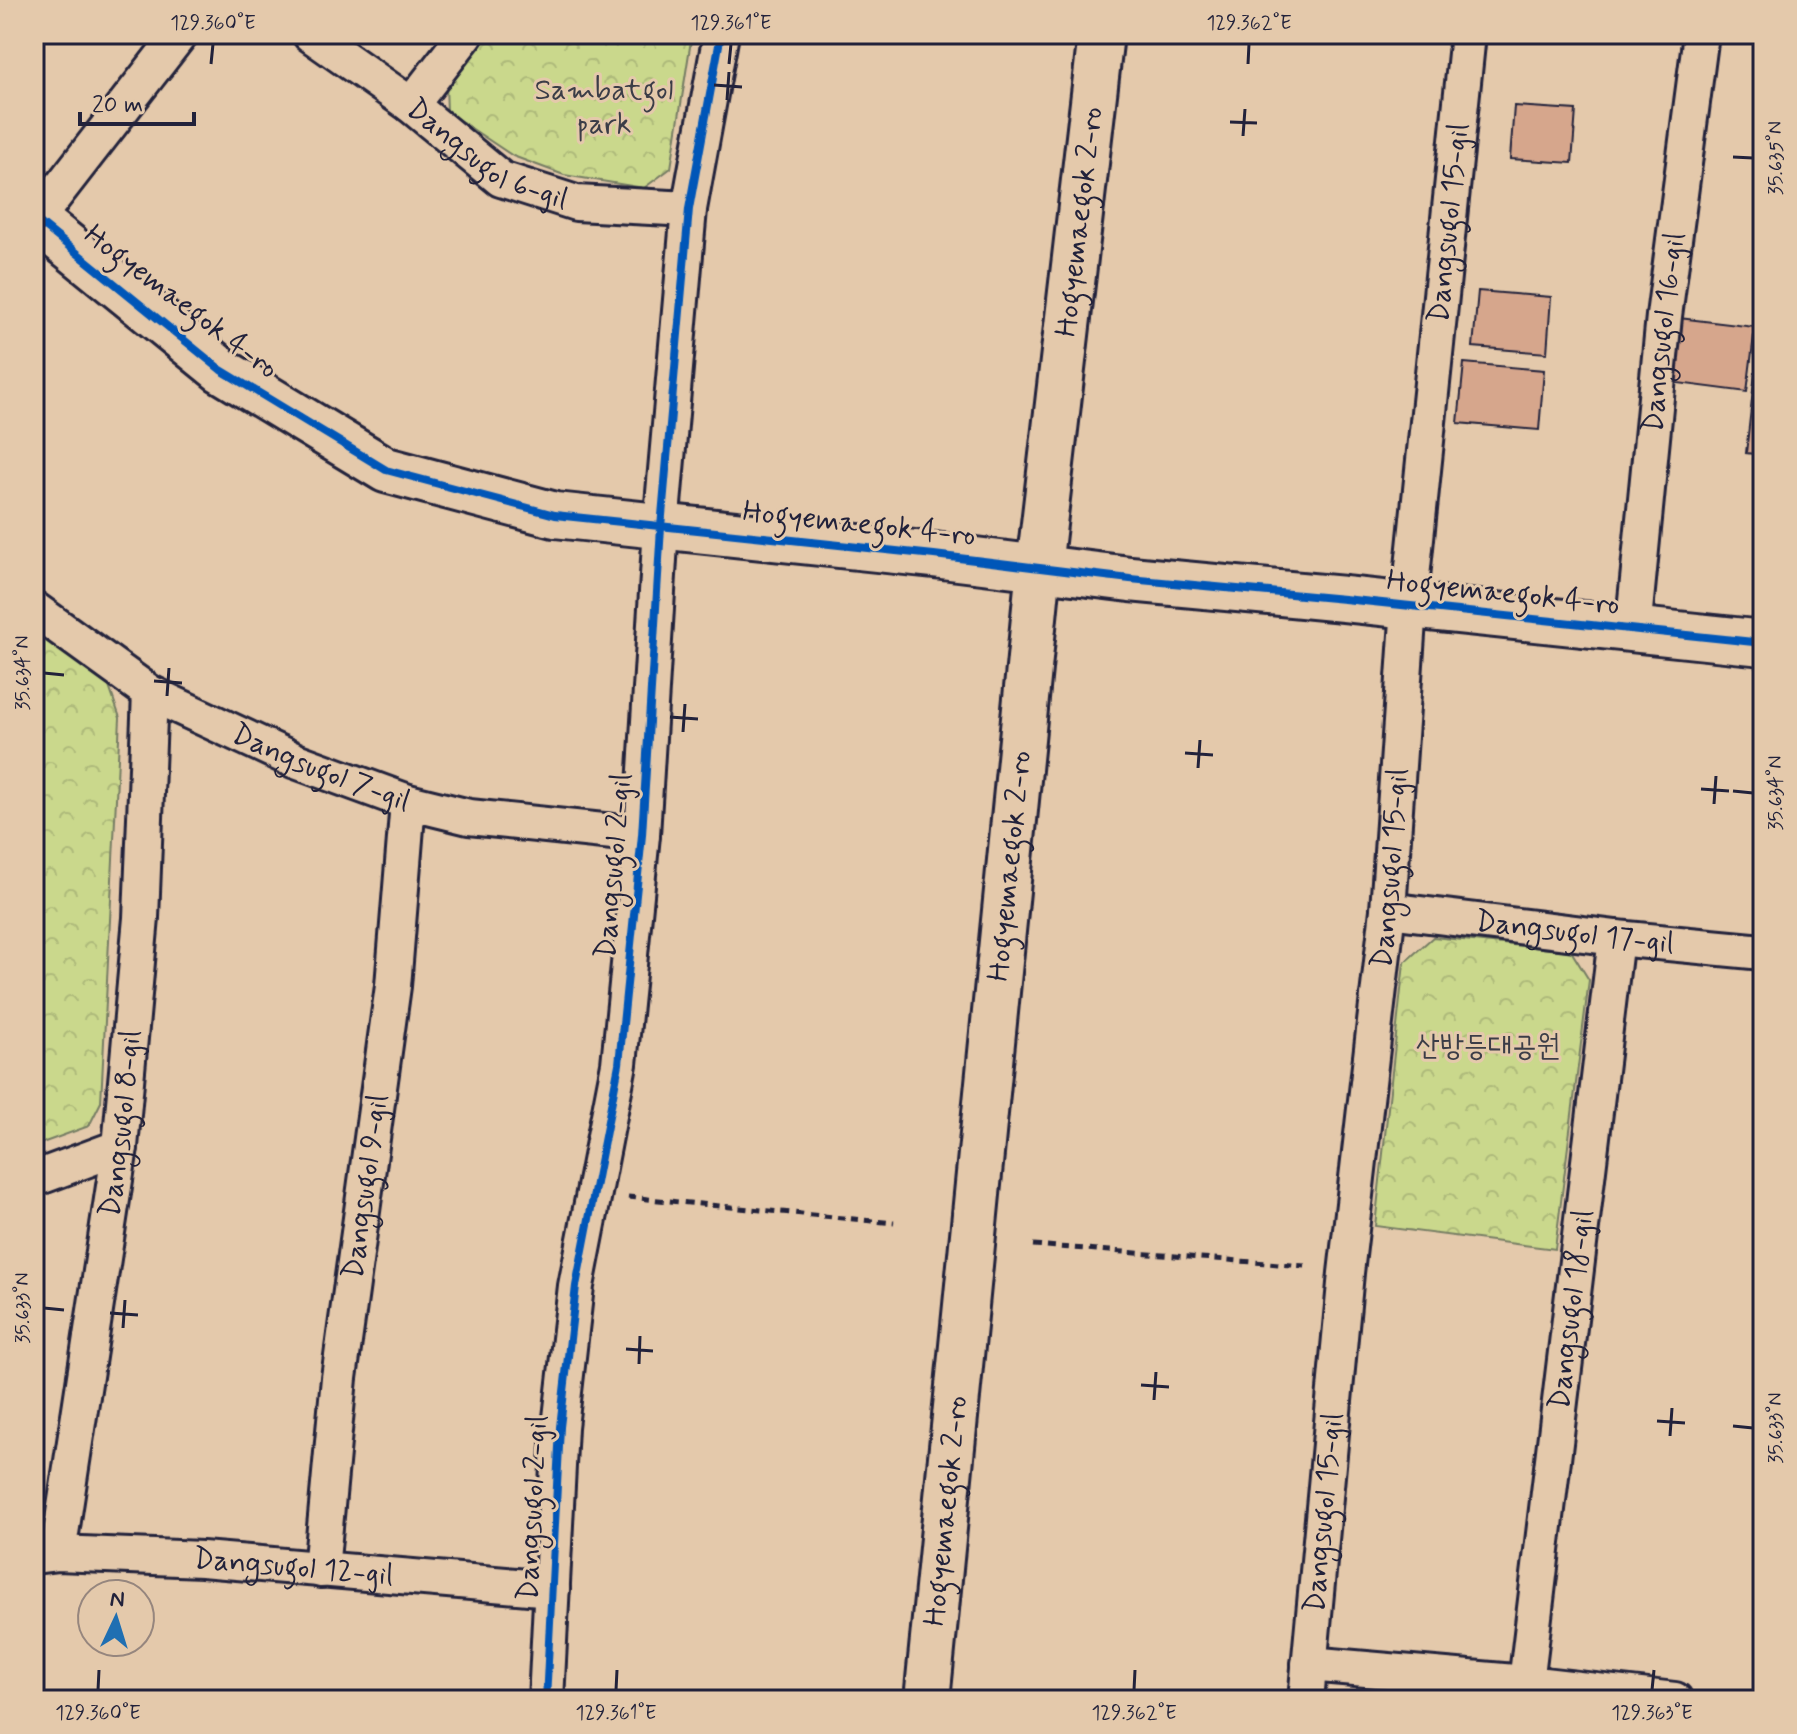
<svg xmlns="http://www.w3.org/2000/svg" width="1797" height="1734" font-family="Mynerve,'Poor Story',sans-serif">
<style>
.park{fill:url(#park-crowns);stroke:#767d64;stroke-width:2}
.building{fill:#d6a68c;stroke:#22223b;stroke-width:2}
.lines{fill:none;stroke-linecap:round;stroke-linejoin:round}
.street-casing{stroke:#22223b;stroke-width:40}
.secondary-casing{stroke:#22223b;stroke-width:50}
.path{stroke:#22223b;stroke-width:5;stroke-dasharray:8 6;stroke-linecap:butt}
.street{stroke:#e4c9ab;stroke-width:34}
.secondary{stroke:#e4c9ab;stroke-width:44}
.cycleway-casing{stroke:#e4c9ab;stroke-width:13}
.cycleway{stroke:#0057b8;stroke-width:8}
.ticks{fill:none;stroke:#22223b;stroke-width:3}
.labels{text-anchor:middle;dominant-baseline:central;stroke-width:6;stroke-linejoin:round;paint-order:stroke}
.park-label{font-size:30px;fill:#3b3d47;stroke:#e4c9ab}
.street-label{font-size:30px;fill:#22223b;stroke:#e4c9ab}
.neatline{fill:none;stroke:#22223b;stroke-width:3}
.ticks-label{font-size:20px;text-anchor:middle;fill:#22223b}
</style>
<defs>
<pattern id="park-crowns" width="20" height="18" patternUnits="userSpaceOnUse" patternTransform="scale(2)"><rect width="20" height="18" fill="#cad88c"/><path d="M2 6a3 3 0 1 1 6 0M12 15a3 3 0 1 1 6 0" fill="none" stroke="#adb97a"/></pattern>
</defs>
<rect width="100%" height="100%" fill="#e4c9ab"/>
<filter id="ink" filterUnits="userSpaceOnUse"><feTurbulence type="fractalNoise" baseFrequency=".0125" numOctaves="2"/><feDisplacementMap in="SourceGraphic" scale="16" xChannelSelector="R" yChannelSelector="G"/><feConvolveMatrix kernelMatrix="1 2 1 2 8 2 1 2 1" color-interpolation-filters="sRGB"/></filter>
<g filter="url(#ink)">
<!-- park -->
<path class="park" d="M484 34H692L671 168 644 188 564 175 513 156 447 112 446 84Z
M34 631 106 678 120 718 101 1102 89 1126 34 1146Z
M1433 937 1571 951 1589 980 1555 1249 1375 1226 1404 963Z"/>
<!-- building -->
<path class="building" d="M1514 106 1576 110 1572 163 1510 159Z
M1478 291 1551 297 1547 353 1473 347Z
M1763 314V368L1758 367Z
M1679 318 1755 327 1747 392 1670 382Z
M1464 363 1544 370 1539 430 1458 423Z
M1755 373 1763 374V455L1746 453Z
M1762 491H1763V588L1754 587Z"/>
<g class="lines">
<defs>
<g id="street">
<path id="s1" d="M310 34 411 105 501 179 576 203 689 209"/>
<path d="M411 105 466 34"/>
<path d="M34 222 180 34"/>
<path id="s2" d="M34 609 150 693 296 761 408 802 469 817 642 835"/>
<path id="s3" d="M1633 631 1664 316 1701 34"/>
<path id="s4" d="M1388 910 1616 938 1763 952"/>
<path d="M34 1179 120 1147"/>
<path id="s5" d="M58 1553 120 1147 141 918 150 693"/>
<path id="s6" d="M34 1556 58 1553 202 1559 552 1589"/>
<path id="s7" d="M321 1570 339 1378 393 986 408 802"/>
<path d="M1309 1664 1526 1683 1675 1700"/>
<path id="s8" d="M1526 1683 1616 938"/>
<path d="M546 1700 560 1427 576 1286 619 1064 642 835 661 527 689 209 721 34"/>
<path id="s9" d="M1306 1700 1346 1273 1388 910 1409 606 1468 34"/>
</g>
<g id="secondary">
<path d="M34 218 221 370 386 470 555 515 934 555 1130 579 1344 599 1763 643"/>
<path id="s10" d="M927 1700 1039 567 1101 34"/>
</g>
</defs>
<!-- street casing -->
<use href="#street" class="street-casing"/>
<!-- secondary casing -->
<use href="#secondary" class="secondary-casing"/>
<!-- path -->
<path class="path" d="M628 1197 894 1223
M1033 1245 1305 1266"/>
<!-- street -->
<use href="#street" class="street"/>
<!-- secondary -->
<use href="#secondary" class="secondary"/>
<defs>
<path id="cycleway" d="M34 218 221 370 386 470 555 515 934 555 1130 579 1344 599 1763 643
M546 1700 560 1427 576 1286 619 1064 642 835 661 527 689 209 721 34"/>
</defs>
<!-- cycleway casing -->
<use href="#cycleway" class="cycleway-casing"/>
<!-- cycleway -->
<use href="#cycleway" class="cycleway"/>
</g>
</g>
<!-- ticks -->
<path class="ticks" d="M211 64 213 44M729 64 731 44M1248 64 1249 44M714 85 742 87M727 100 729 72M1230 122 1257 123M1243 136 1245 109M1733 157 1753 158M44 673 64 675M154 681 182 683M167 696 169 668M670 717 698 719M683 732 685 704M1185 753 1213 755M1198 768 1200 740M1701 789 1729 791M1733 791 1753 793M1714 804 1716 776M44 1308 64 1310M110 1313 138 1315M123 1328 125 1300M626 1349 653 1351M639 1364 640 1336M1141 1385 1169 1387M1154 1400 1156 1372M1657 1421 1685 1423M1733 1426 1753 1428M1670 1436 1672 1408M98 1690 99 1670M616 1690 617 1670M1134 1690 1135 1670M1652 1690 1654 1670"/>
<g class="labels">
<!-- park labels -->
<g class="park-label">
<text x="604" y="90">Sambatgol<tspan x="604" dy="34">park</tspan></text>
<text x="1488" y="1046">산방등대공원</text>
</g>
<!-- street labels -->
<g class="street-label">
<text stroke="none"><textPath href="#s1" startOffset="216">Dangsugol 6-gil</textPath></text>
<text stroke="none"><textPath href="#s10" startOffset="1486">Hogyemaegok 2-ro</textPath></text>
<text stroke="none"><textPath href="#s9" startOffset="1484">Dangsugol 15-gil</textPath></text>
<text transform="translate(181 302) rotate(37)">Hogyemaegok 4-ro</text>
<text stroke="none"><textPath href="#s3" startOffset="300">Dangsugol 16-gil</textPath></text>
<text transform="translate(859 524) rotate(6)">Hogyemaegok 4-ro</text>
<text transform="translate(1503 593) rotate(6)">Hogyemaegok 4-ro</text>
<text stroke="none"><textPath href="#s2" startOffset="330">Dangsugol 7-gil</textPath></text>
<text transform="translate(614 866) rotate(-85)">Dangsugol 2-gil</text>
<text stroke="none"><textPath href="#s10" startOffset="838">Hogyemaegok 2-ro</textPath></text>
<text stroke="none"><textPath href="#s9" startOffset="836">Dangsugol 15-gil</textPath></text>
<text stroke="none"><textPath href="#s4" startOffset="188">Dangsugol 17-gil</textPath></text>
<text stroke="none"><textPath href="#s5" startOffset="434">Dangsugol 8-gil</textPath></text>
<text stroke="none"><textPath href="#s7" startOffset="386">Dangsugol 9-gil</textPath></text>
<text stroke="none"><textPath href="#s8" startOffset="376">Dangsugol 18-gil</textPath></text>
<text transform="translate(533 1508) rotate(-87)">Dangsugol 2-gil</text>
<text stroke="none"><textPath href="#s10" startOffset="190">Hogyemaegok 2-ro</textPath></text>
<text stroke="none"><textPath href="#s9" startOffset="188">Dangsugol 15-gil</textPath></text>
<text stroke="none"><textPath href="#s6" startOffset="260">Dangsugol 12-gil</textPath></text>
</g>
</g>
<!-- margin -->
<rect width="1797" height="1734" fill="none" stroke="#e4c9ab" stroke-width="88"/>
<!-- north arrow -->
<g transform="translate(116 1618) rotate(4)"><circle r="38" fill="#e4c9ab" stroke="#96867e" stroke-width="2"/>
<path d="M0-6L14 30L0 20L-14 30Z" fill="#1f6fb2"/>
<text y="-12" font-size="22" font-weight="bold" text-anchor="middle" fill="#22223b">N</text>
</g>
<!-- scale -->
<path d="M80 112v12h114v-12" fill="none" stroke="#22223b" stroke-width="4"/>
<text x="92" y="112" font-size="24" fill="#22223b" stroke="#e4c9ab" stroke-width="6" paint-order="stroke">20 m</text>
<rect x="44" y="44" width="1709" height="1646" class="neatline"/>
<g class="ticks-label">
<text x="213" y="29">129.360°E</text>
<text x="731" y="29">129.361°E</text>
<text x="1249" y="29">129.362°E</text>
<text transform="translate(1775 158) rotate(-90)" y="7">35.635°N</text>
<text transform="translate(22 673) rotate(-90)" y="7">35.634°N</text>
<text transform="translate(1775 793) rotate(-90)" y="7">35.634°N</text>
<text transform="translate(22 1308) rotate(-90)" y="7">35.633°N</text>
<text transform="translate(1775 1428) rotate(-90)" y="7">35.633°N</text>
<text x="98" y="1719">129.360°E</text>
<text x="616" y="1719">129.361°E</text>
<text x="1134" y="1719">129.362°E</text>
<text x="1652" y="1719">129.363°E</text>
</g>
</svg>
